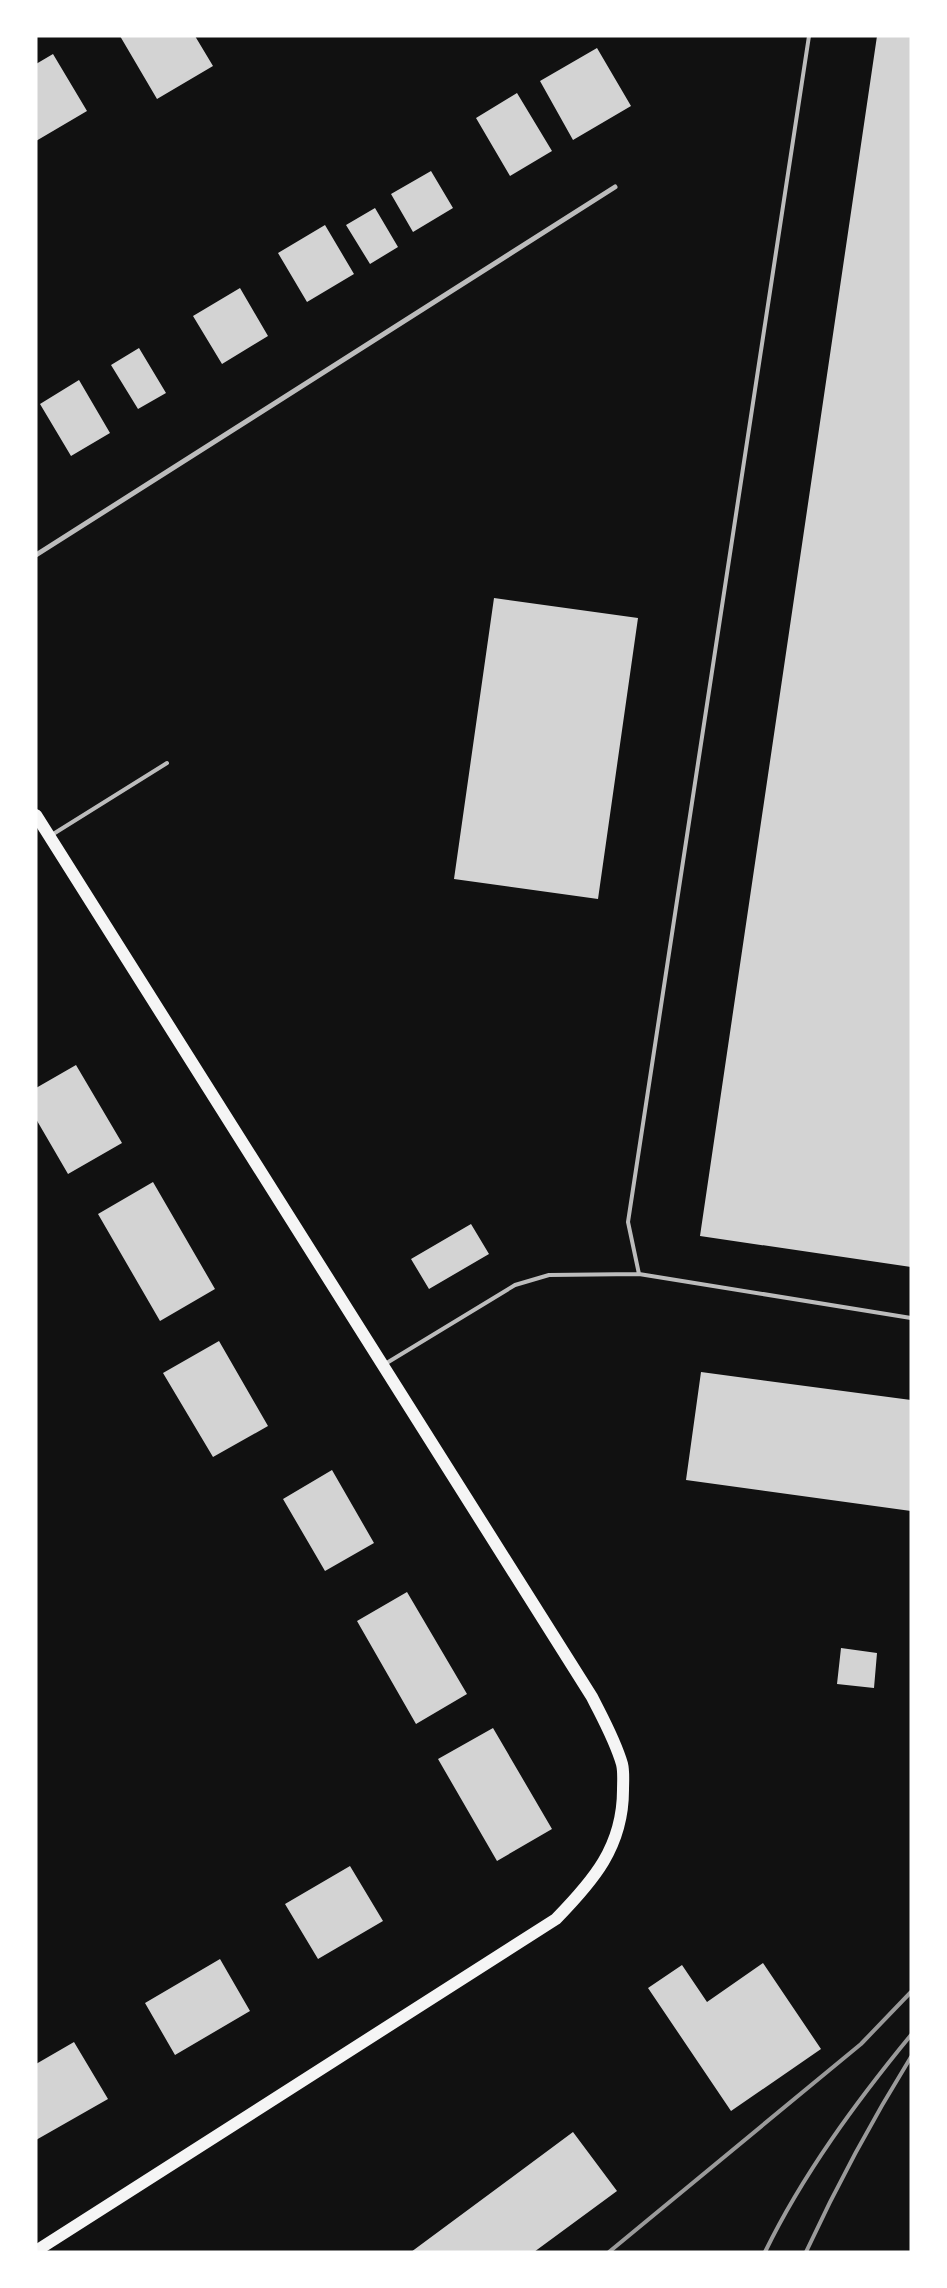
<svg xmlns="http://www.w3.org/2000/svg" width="947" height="2288" font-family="'PT Sans Narrow',sans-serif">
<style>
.building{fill:#d3d3d3}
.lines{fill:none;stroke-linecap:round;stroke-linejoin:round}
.service{stroke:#bcbcbc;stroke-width:4}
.minor{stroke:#bcbcbc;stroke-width:5}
.primary{stroke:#f5f5f5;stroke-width:12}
.rail{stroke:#9a9a9a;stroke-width:4}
</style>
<rect width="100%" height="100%" fill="#111"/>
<!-- building -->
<path class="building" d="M120 36H195L213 66 157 99Z
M877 36H911V1267L700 1236Z
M597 48 631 106 573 140 540 81Z
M53 54 87 111 36 141V64Z
M517 93 552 151 510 176 476 118Z
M431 171 453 208 413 232 391 194Z
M375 208 398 247 370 264 346 225Z
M325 225 354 274 307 302 278 253Z
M240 288 268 336 222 364 193 316Z
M139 348 166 393 138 409 111 365Z
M79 380 110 433 71 456 40 404Z
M494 598 638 618 598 899 454 879Z
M76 1065 122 1143 68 1174 36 1119V1088Z
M153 1182 215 1289 160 1321 98 1214Z
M471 1224 489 1254 429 1289 411 1259Z
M219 1341 268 1426 213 1457 163 1373Z
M701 1372 911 1400V1511L686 1480Z
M332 1470 374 1543 325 1571 283 1499Z
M407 1592 467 1694 416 1724 357 1621Z
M841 1648 877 1653 874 1688 837 1684Z
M493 1728 552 1829 497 1861 438 1759Z
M350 1866 383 1921 318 1959 285 1904Z
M220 1959 250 2011 175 2055 145 2003Z
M763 1963 821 2049 731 2111 648 1988 682 1965 707 2002Z
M74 2042 108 2099 36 2140V2064Z
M573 2132 617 2191 534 2252H411Z"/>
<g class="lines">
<!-- service -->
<path class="service" d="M809 36 628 1222 639 1274 911 1318
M50 836 167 763
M385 1364 515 1285 549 1275 639 1274"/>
<!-- minor -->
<path class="minor" d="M36 555 615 187"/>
<!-- primary -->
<path class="primary" d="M36 815 592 1697C603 1719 615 1740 622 1764 624 1772 623 1782 623 1790 623 1847 593 1881 556 1919L36 2251"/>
<!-- rail -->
<path class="rail" d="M609 2252 861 2044 911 1992
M765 2252C803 2174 856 2102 911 2035
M806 2252C837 2185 872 2120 911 2057"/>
</g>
<!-- border -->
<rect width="947" height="2288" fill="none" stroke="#ffffff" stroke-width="75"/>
</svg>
